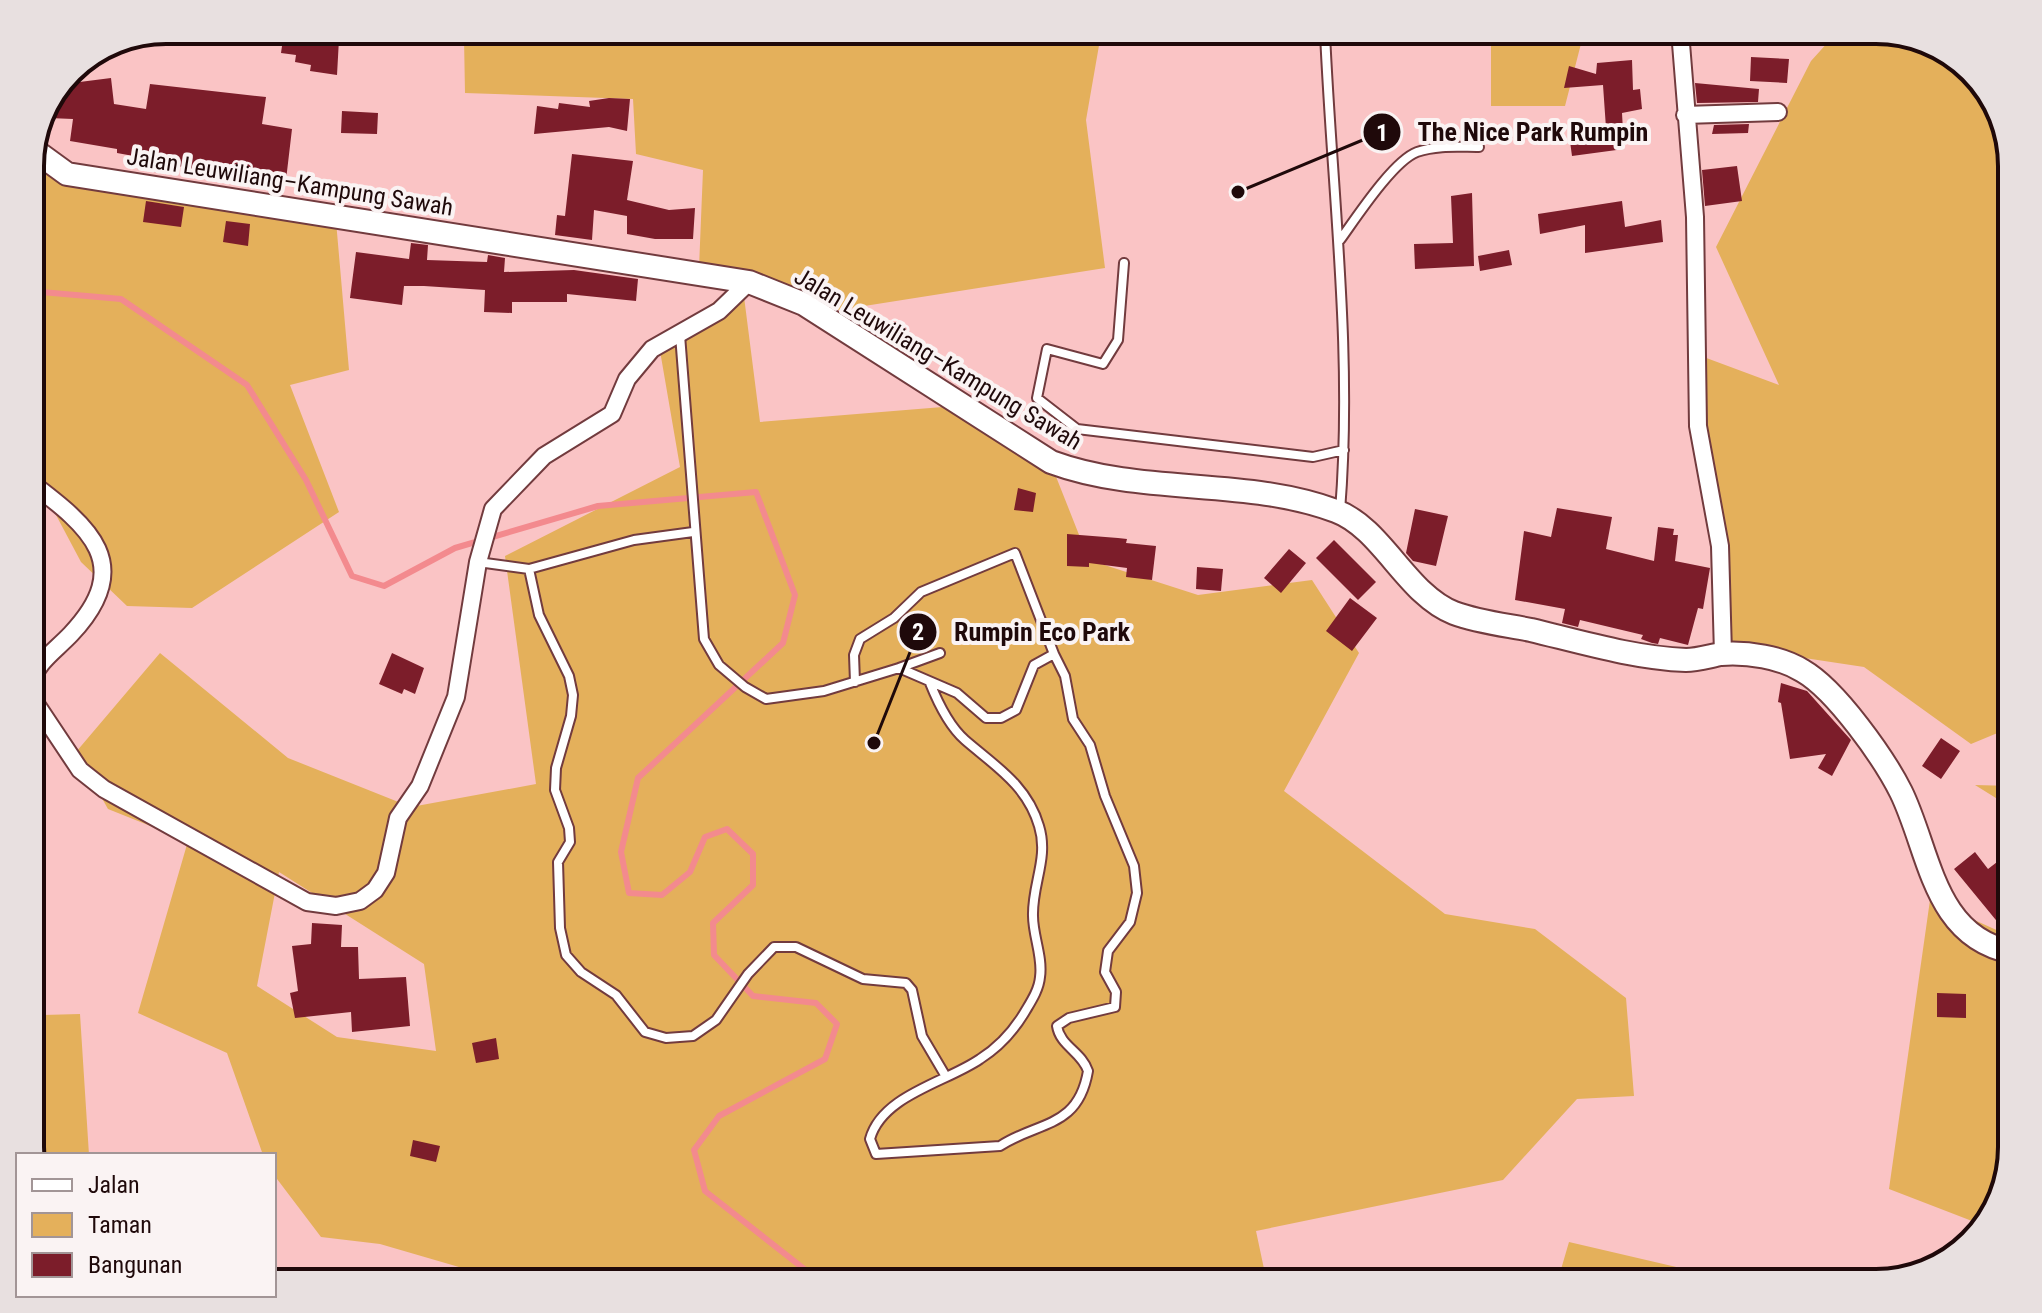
<svg xmlns="http://www.w3.org/2000/svg" width="2042" height="1313" font-family="'Roboto Condensed',sans-serif">
<style>
.green{fill:#e4b05b;fill-rule:evenodd}
.lines{fill:none;stroke-linecap:round;stroke-linejoin:round}
.stream{stroke:#f38a8e;stroke-width:6}
.building{fill:#7c1d2a}
.lane-casing{stroke:#723b3e;stroke-width:12}
.street-casing{stroke:#723b3e;stroke-width:20}
.secondary-casing{stroke:#723b3e;stroke-width:26}
.lane{stroke:#fff;stroke-width:8}
.street{stroke:#fff;stroke-width:16}
.secondary{stroke:#fff;stroke-width:22}
.labels{text-anchor:middle;dominant-baseline:central;stroke-width:8;stroke-linejoin:round;paint-order:stroke}
.street-label{font-size:24px;fill:#1f090a;stroke:#faf3f3}
.rim{fill:none;stroke:#1f090a;stroke-width:4}
.leader{fill:none;stroke:#1f090a;stroke-width:3}
.callout-dot{fill:#1f090a;stroke:#faf3f3;stroke-width:3}
.mark-label{font-size:24px;text-anchor:middle;font-weight:bold;fill:#fff}
.callout-label{font-size:26px;text-anchor:middle;font-weight:bold;fill:#1f090a;stroke:#faf3f3;stroke-width:8;stroke-linejoin:round;paint-order:stroke}
</style>
<rect width="100%" height="100%" fill="#fac4c5"/>
<!-- green -->
<path class="green" d="M1839 30H1875L1951 53 1994 99 2012 158V727L1971 744 1864 667 1718 645 1701 356 1779 385 1716 247 1811 61Z
M1491 32H1584L1565 106H1491Z
M1101 34 1086 120 1105 268 839 310 742 281 760 422 967 405 1053 469 1089 560 1198 595 1312 580 1359 653 1284 791 1445 914 1535 929 1626 998 1634 1096 1577 1099 1503 1180 1256 1231 1267 1283H488L483 1274 380 1244 321 1237 274 1175V1155H263L227 1053 138 1013 188 841 108 809 76 752 160 653 288 758 411 807 536 784 505 556 680 467 659 345 741 281 699 268 703 170 636 154 633 99 465 93 464 38ZM279 872 424 964 436 1051 337 1037 257 986Z
M30 158 55 175 336 221 349 370 290 385 339 512 192 608 127 606 81 562 30 466Z
M1975 785 2012 786V808Z
M1930 900 2012 937V1147L1985 1226 1889 1189Z
M30 995 43 1015 80 1014 89 1155H30Z
M1569 1242 1745 1283H1557Z"/>
<g class="lines">
<!-- stream -->
<path class="stream" d="M30 291 121 299 247 385 306 480 352 576 384 586 455 548 598 506 756 492 795 595 783 643 638 778 621 852 629 893 662 895 690 872 705 837 727 829 753 854V885L713 923 714 955 753 996 816 1003 837 1024 825 1059 719 1116 694 1150 705 1191 822 1283"/>
</g>
<!-- building -->
<path class="building" d="M283 39H339L337 75 310 71 311 65 295 62 296 55 281 53Z
M1751 57 1789 59 1787 83 1750 81Z
M1632 60 1633 90 1640 89 1642 109 1622 113 1624 149 1572 156 1569 134H1596L1595 130 1606 128 1603 85 1564 88 1569 66 1596 74 1597 63Z
M111 78 114 104 146 109 150 84 266 97 262 124 292 129 286 180 257 175 256 181 162 163 160 173 137 169 139 157 117 153V149L70 141 73 119 49 118 64 84Z
M1695 83 1759 89 1758 102 1697 103Z
M609 98 630 99 627 131 609 127 534 134 537 106 558 109 559 103 590 107 589 101Z
M342 111 378 113 377 134 341 133Z
M1749 124 1748 133 1712 134 1714 125Z
M572 154 633 161 627 200 669 210 695 208 693 239H655L627 234V216L594 210 592 240 555 235 557 215 565 216Z
M1737 166 1742 201 1705 206 1702 170Z
M1472 193 1474 266 1415 269 1414 244 1453 243 1451 196Z
M146 201 184 207 181 227 143 222Z
M1622 201 1625 227 1661 220 1663 242 1585 253V225L1540 234 1538 214Z
M226 221 250 224 248 246 223 242Z
M411 243 428 245 427 260 487 262 488 255 505 258 504 272 574 270 638 279 636 301 567 294V302H512V313L484 312 485 290 424 286H404L402 305 350 298 356 252 409 259Z
M1509 250 1512 265 1480 271 1478 256Z
M1018 488 1036 493 1033 512 1014 510Z
M1557 508 1612 517 1606 549 1654 561 1658 527 1674 529 1673 535H1678L1675 561 1710 568 1703 609 1698 608 1688 645 1660 638 1658 644 1652 643 1641 639 1643 635 1580 620 1578 627 1562 623 1565 609 1515 600 1524 531 1551 537Z
M1415 509 1448 516 1436 566 1413 561 1406 553Z
M1067 534 1118 538 1127 539 1126 543 1156 546 1152 580 1126 577 1127 568 1089 563V567L1067 566Z
M1334 540 1376 582 1358 600 1316 558Z
M1289 549 1306 563 1281 593 1264 578Z
M1197 567 1223 569 1221 591 1196 589Z
M1350 598 1377 618 1352 651 1326 631Z
M392 653 424 668 415 694 404 689 402 694 379 684Z
M1781 683 1807 691 1851 740 1832 776 1818 768 1826 754 1790 759 1781 703 1778 702Z
M1941 738 1960 751 1941 779 1922 766Z
M1975 852 1988 869 2001 859 2012 873V881L1998 892 2012 908V916L2000 925 1954 869Z
M312 923 342 925 341 947H358L359 979 406 977 410 1026 352 1032 351 1012 295 1018 290 993 298 991 292 946 311 944Z
M1937 993 1966 994V1018L1937 1017Z
M496 1038 499 1059 476 1063 472 1043Z
M413 1140 440 1146 436 1162 410 1156Z"/>
<g class="lines">
<defs>
<path id="lane" d="M1325 33C1332 192 1353 352 1340 511
M1340 240C1356 218 1393 161 1417 152 1437 145 1458 147 1479 147
M1124 263 1118 340 1103 364 1047 349 1037 398 1077 429 1313 457 1344 450
M680 335 704 639 719 665 745 687 766 699 824 691 899 668 957 693 986 718H1001L1016 710 1034 665 1054 654 1065 676 1073 719 1090 745 1105 796 1134 866 1137 893 1130 922 1108 951 1105 972 1116 992 1115 1007 1069 1018 1057 1026C1060 1046 1082 1052 1088 1071 1078 1129 1038 1121 1000 1146L876 1154 870 1139C882 1095 947 1082 980 1059 999 1047 1015 1029 1026 1010 1032 1000 1039 989 1040 977 1043 957 1033 936 1033 916 1032 884 1049 858 1039 826 1027 785 995 766 965 740 949 726 938 703 930 683
M693 532 634 540 529 569 539 615 569 676 573 695 571 716 556 768 555 790 569 828 570 842 558 862 560 928 566 955 581 972 616 995 645 1032 666 1038 693 1036 716 1020 748 974 774 947H796L863 979 906 983 912 990 922 1036 945 1075
M478 562 529 569
M899 668 940 653
M855 682 854 655 860 639 894 618 921 592 1015 553 1054 654"/>
<path id="street" d="M1680 31 1695 217 1698 426 1720 546 1723 654
M1685 115 1778 112
M30 482C90 527 136 565 71 634 54 652 37 661 30 686
M30 688 34 701 80 770 104 789 307 902 336 906 360 901 375 890 386 873 398 818 420 786 456 697 478 562 493 509 544 456 612 414 627 379 652 349 719 311 749 282"/>
<path id="secondary" d="M34 150 67 174 749 282 804 304 1051 462C1143 496 1245 477 1336 511 1382 528 1407 595 1454 613 1478 622 1506 625 1531 630 1581 642 1634 658 1686 660 1697 660 1710 656 1721 654 1747 652 1781 657 1803 671 1836 690 1884 758 1901 792 1930 851 1933 937 2012 952"/>
</defs>
<!-- lane casing -->
<use href="#lane" class="lane-casing"/>
<!-- street casing -->
<use href="#street" class="street-casing"/>
<!-- secondary casing -->
<use href="#secondary" class="secondary-casing"/>
<!-- lane -->
<use href="#lane" class="lane"/>
<!-- street -->
<use href="#street" class="street"/>
<!-- secondary -->
<use href="#secondary" class="secondary"/>
</g>
<g class="labels">
<!-- street labels -->
<g class="street-label">
<text transform="translate(290 182) rotate(9)">Jalan Leuwiliang–Kampung Sawah</text>
<text transform="translate(938 359) rotate(31)">Jalan Leuwiliang–Kampung Sawah</text>
</g>
</g>
<!-- crop -->
<path d="M0 0H2042V1313H0ZM166 44H1876A122 122 0 0 1 1998 166V1147A122 122 0 0 1 1876 1269H166A122 122 0 0 1 44 1147V166A122 122 0 0 1 166 44Z" fill="#e8e0e0" fill-rule="evenodd"/>
<path class="rim" d="M166 44H1876A122 122 0 0 1 1998 166V1147A122 122 0 0 1 1876 1269H166A122 122 0 0 1 44 1147V166A122 122 0 0 1 166 44Z"/>
<!-- callouts -->
<path class="leader" d="M1238 192L1382 132M874 743L918 632"/>
<g class="callout-dot">
<circle cx="1238" cy="192" r="8"/>
<circle cx="874" cy="743" r="8"/>
<circle cx="1382" cy="132" r="20"/>
<circle cx="918" cy="632" r="20"/>
</g>
<g class="mark-label">
<text x="1382" y="141">1</text>
<text x="918" y="640">2</text>
</g>
<g class="callout-label">
<text x="1533" y="141">The Nice Park Rumpin</text>
<text x="1042" y="641">Rumpin Eco Park</text>
</g>
<!-- legend -->
<rect x="16" y="1153" width="260" height="144" fill="#faf3f3" stroke="#a29596" stroke-width="2"/>
<rect x="32" y="1179" width="40" height="12" fill="#ffffff" stroke="#a29596" stroke-width="2"/>
<text x="88" y="1193" font-size="24" fill="#1f090a">Jalan</text>
<rect x="32" y="1213" width="40" height="24" fill="#e4b05b" stroke="#a29596" stroke-width="2"/>
<text x="88" y="1233" font-size="24" fill="#1f090a">Taman</text>
<rect x="32" y="1253" width="40" height="24" fill="#7c1d2a" stroke="#a29596" stroke-width="2"/>
<text x="88" y="1273" font-size="24" fill="#1f090a">Bangunan</text>
</svg>
